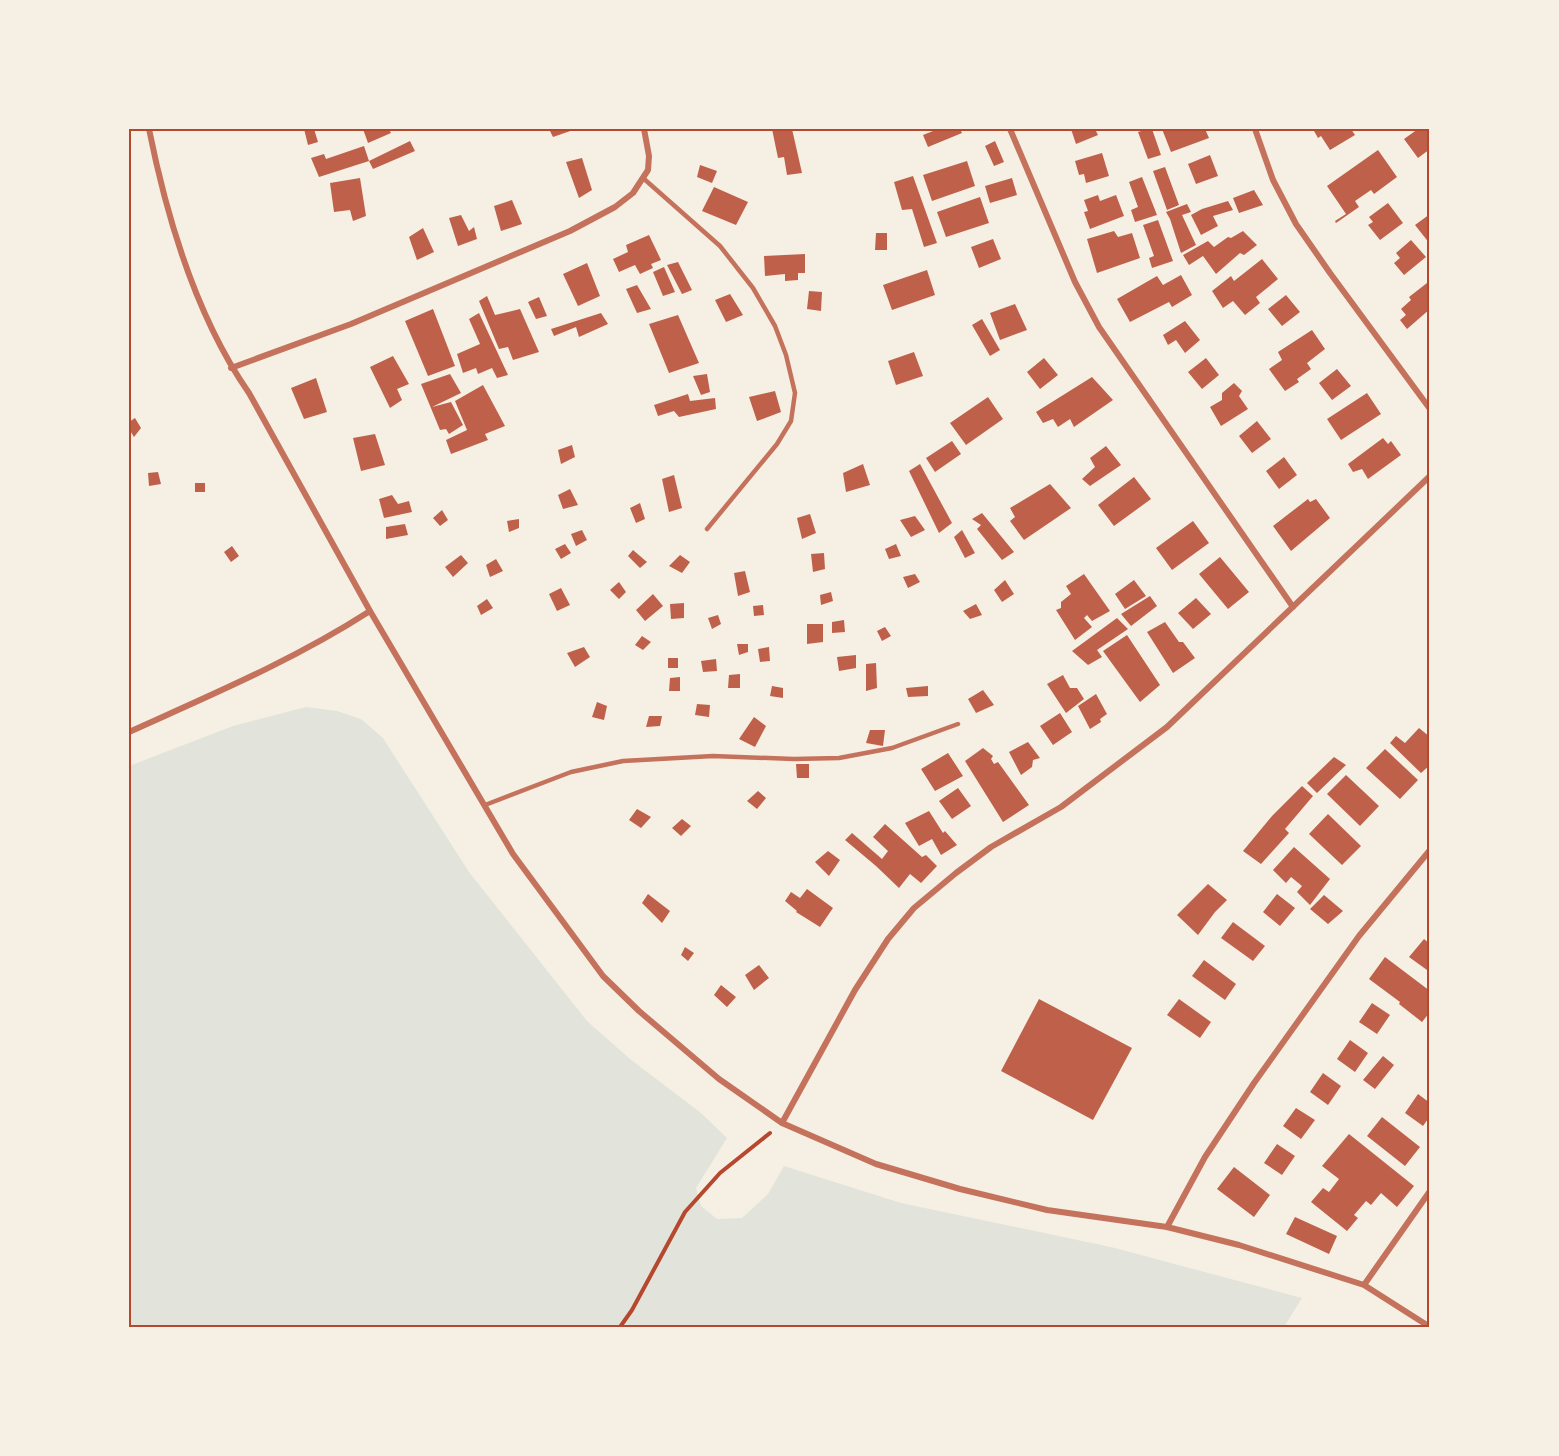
<svg xmlns="http://www.w3.org/2000/svg" width="1559" height="1456" font-family="'Asap Condensed',sans-serif">
<style>
.green{fill:#e2e4dc}
.building{fill:#bf614a}
.lines{fill:none;stroke-linecap:round;stroke-linejoin:round}
.path{stroke:#b5482f;stroke-width:4}
.service{stroke:#c5725c;stroke-width:4.5}
.minor{stroke:#c5725c;stroke-width:6}
.neatline{fill:none;stroke:#b5482f;stroke-width:2}
</style>
<rect width="100%" height="100%" fill="#f6efe4"/>
<!-- green -->
<path class="green" d="M306 707 337 711 361 719 383 738 469 872 587 1021 630 1059 701 1113 727 1138 696 1188 701 1206 717 1219 742 1218 768 1194 784 1166 901 1203 1111 1247 1302 1298 1284 1327H129V766L233 726Z"/>
<!-- building -->
<path class="building" d="M304 129H314L318 142 308 145Z
M363 129H389L391 133 368 143Z
M549 129H576L553 137Z
M772 129H792L802 173 787 175 784 157 778 158Z
M938 129H960L962 133 928 147 923 135Z
M1071 129H1095L1098 135 1076 144Z
M1148 129H1152L1161 155 1148 159 1138 132Z
M1162 129H1205L1209 138 1171 152Z
M1317 129H1351L1355 135 1330 150 1321 136 1318 138 1314 131Z
M1418 129H1430V149L1418 158 1404 139Z
M410 141 415 151 373 169 369 161Z
M995 141 1004 162 994 166 985 146Z
M364 146 369 161 319 177 311 158 324 154 326 159Z
M1378 150 1397 177 1374 194 1371 190 1355 201 1359 207 1336 223 1335 221 1346 214 1327 186Z
M1102 153 1109 176 1086 183 1084 174 1079 175 1075 161Z
M1210 155 1218 176 1196 184 1188 164Z
M582 158 592 190 579 198 566 162Z
M967 161 975 186 932 201 923 175Z
M700 165 717 171 712 183 697 177Z
M1165 167 1179 205 1167 210 1153 171Z
M913 176 937 243 924 247 912 209 902 210 894 182Z
M1142 177 1157 215 1135 222 1131 210 1138 207 1129 182Z
M360 178 366 216 353 221 350 210 334 212 330 183Z
M1012 178 1017 195 990 203 985 186Z
M714 187 748 202 736 225 702 211Z
M1254 190 1263 205 1239 213 1233 198Z
M1098 195 1100 201 1116 195 1124 216 1090 229 1084 212 1088 211 1084 200Z
M980 197 989 223 946 237 937 212Z
M512 200 522 224 501 231 494 206Z
M1228 201 1233 210 1213 216 1218 226 1201 235 1191 215 1202 209Z
M1388 203 1403 223 1380 240 1368 225 1373 222 1369 217Z
M1187 204 1191 212 1182 215 1196 245 1181 253 1170 219 1166 212Z
M1430 214V244L1415 225Z
M461 215 469 231 474 227 477 239 458 246 449 218Z
M1158 220 1173 261 1152 268 1149 258 1154 256 1143 225Z
M423 228 434 252 417 260 409 237Z
M1114 231 1118 237 1132 233 1140 258 1097 273 1087 239Z
M1243 231 1257 245 1244 255 1240 253 1216 274 1203 256 1189 265 1183 255 1208 241 1214 247 1228 237 1231 238Z
M876 233H887V250H875Z
M649 235 661 260 651 264 653 268 640 274 635 265 619 272 613 259 628 252 626 245Z
M993 239 1001 259 979 268 971 247Z
M1411 240 1426 257 1404 275 1394 263 1400 258 1396 253Z
M805 254V273H798V280L785 281V274L765 276 764 256Z
M1262 259 1278 279 1256 297 1260 303 1245 315 1233 301 1223 308 1212 291 1231 276 1234 281Z
M678 262 692 290 682 294 667 265Z
M587 263 600 296 578 306 563 274Z
M664 267 675 292 663 296 653 272Z
M927 270 935 295 892 310 883 285Z
M1181 275 1192 295 1172 307 1169 302 1130 322 1117 299 1157 276 1163 285Z
M1427 283 1430 286V309L1407 329 1400 320 1406 315 1401 309 1411 300 1409 297Z
M637 285 651 309 637 313 626 289Z
M809 291 822 292 821 311 807 309Z
M730 294 743 315 726 322 715 300Z
M1286 295 1300 312 1282 326 1268 309Z
M487 296 495 315 520 309 539 352 513 360 508 347 499 349 479 301Z
M539 297 547 316 536 319 528 302Z
M1015 304 1027 330 1000 340 990 313Z
M433 309 455 366 428 376 405 321Z
M479 313 508 375 497 378 492 368 478 374 476 368 463 373 457 354 480 344 469 319Z
M601 313 608 324 579 337 576 327 554 336 551 329Z
M678 315 699 363 669 373 649 324Z
M982 319 1000 350 990 356 972 325Z
M1185 321 1200 340 1185 353 1176 340 1168 345 1163 335Z
M1312 330 1325 349 1307 363 1311 369 1297 379 1299 382 1285 391 1269 369 1282 360 1278 352Z
M914 352 923 376 896 385 888 361Z
M393 356 409 384 397 389 402 400 390 408 370 367Z
M1044 358 1058 375 1040 389 1027 372Z
M1206 358 1219 375 1202 389 1188 372Z
M1337 369 1351 386 1332 400 1319 383Z
M450 374 461 393 432 407 451 402 463 425 449 434 446 429 440 430 421 384Z
M707 374 710 392 701 395 693 376Z
M1092 377 1113 400 1074 427 1070 419 1058 427 1053 419 1043 423 1036 412Z
M316 378 327 412 304 419 291 388Z
M1234 383 1242 391 1239 396 1248 409 1221 426 1210 407 1222 400V393Z
M483 385 505 426 485 434 488 440 451 454 446 440 467 430 455 401Z
M775 391 781 412 757 421 749 397Z
M1367 393 1381 414 1341 440 1327 419Z
M688 394 690 401 715 398 716 409 679 417 674 411 658 416 654 405Z
M988 397 1003 419 966 445 950 423Z
M135 418 141 428 134 437 129 429V422Z
M1257 421 1271 439 1252 453 1239 436Z
M375 434 385 465 361 471 353 438Z
M1383 438 1388 444 1391 441 1401 455 1368 479 1362 469 1353 472 1348 464Z
M952 441 961 454 935 472 926 458Z
M572 445 575 457 561 464 558 450Z
M1106 446 1121 465 1090 486 1082 479 1095 467 1090 458Z
M1284 457 1297 475 1279 489 1266 471Z
M863 464 870 485 846 492 843 473Z
M920 464 952 523 939 533 909 471Z
M158 472 161 484 149 486 148 473Z
M674 475 682 508 669 512 662 479Z
M1134 477 1151 499 1114 526 1098 505Z
M195 483H205V492H195Z
M1050 484 1071 508 1024 540 1010 521 1015 517 1010 508Z
M570 489 578 505 563 509 558 495Z
M392 495 398 504 409 501 412 512 384 518 379 499Z
M1308 499 1310 502 1316 499 1330 518 1291 551 1273 526Z
M640 503 645 519 636 523 630 508Z
M442 510 448 520 440 526 433 518Z
M982 513 1014 552 1002 560 977 529 981 525 972 519Z
M810 514 816 533 802 539 797 518Z
M915 516 925 530 911 537 900 520Z
M519 519V528L509 532 507 521Z
M1193 521 1209 543 1172 570 1156 548Z
M405 524 408 535 386 539V527Z
M582 530 587 540 576 546 571 534Z
M962 530 975 553 965 558 954 537Z
M565 544 571 553 561 559 555 549Z
M896 544 901 556 889 559 885 549Z
M232 546 239 556 231 562 224 552Z
M633 550 647 562 640 568 628 556Z
M824 553 825 569 813 572 811 554Z
M461 555 468 563 453 577 445 567Z
M680 555 690 562 682 573 669 566Z
M1220 557 1249 592 1228 609 1199 574Z
M496 559 503 571 490 577 486 565Z
M745 571 750 592 738 596 734 573Z
M915 574 920 582 908 588 903 577Z
M1084 574 1110 611 1092 621 1087 615 1084 618 1092 627 1075 640 1056 610 1061 608V602L1071 594 1066 586Z
M1005 580 1014 594 1002 602 994 590Z
M1134 580 1146 596 1125 609 1115 594Z
M619 582 626 592 619 599 610 590Z
M561 588 570 605 557 611 549 594Z
M831 592 833 601 821 605 820 595Z
M653 594 663 606 645 621 636 610Z
M1150 596 1157 606 1131 626 1121 614Z
M1196 598 1211 614 1193 629 1178 613Z
M487 599 493 608 481 615 477 606Z
M684 603V618L671 619 670 604Z
M976 604 982 615 970 619 963 611Z
M763 605 764 615 754 616 753 606Z
M718 615 721 624 712 629 708 618Z
M1117 618 1128 629 1097 650 1102 657 1088 665 1072 651Z
M844 620 845 632 832 633V622Z
M1165 622 1179 642H1183L1195 658 1173 673 1147 632Z
M807 624H823V642L807 644Z
M885 627 891 636 882 641 877 631Z
M1127 635 1160 685 1140 702 1103 651Z
M642 636 651 642 643 650 635 645Z
M737 644H748V652L739 655Z
M584 647 590 657 575 667 567 653Z
M769 647 770 661 760 662 758 649Z
M856 655V668L839 671 837 657Z
M668 658H678V668H668Z
M716 659 717 671 703 672 701 661Z
M876 663 877 688 866 691V664Z
M740 674V688H728L729 675Z
M1063 675 1070 688H1077L1084 699 1066 713 1047 684Z
M680 677V691H669L670 678Z
M772 686 783 688V698L770 696Z
M928 686V696L908 697 906 688Z
M983 690 994 705 976 713 968 699Z
M1096 694 1107 714 1100 719 1101 722 1090 729 1078 706Z
M597 702 607 706 604 720 592 717Z
M697 704 710 705 709 717 695 715Z
M1060 713 1072 732 1053 745 1040 726Z
M649 716H662L660 726 646 727Z
M754 717 766 726 755 747 739 739Z
M1419 728 1430 737V765L1421 773 1390 743 1396 736 1405 743Z
M870 730H885L883 746 866 743Z
M1028 742 1040 758 1033 760 1032 767 1021 775 1009 752Z
M983 748 993 756 991 759 994 764 998 762 1029 805 1003 822 965 761Z
M1385 749 1418 780 1400 799 1366 768Z
M948 753 963 776 935 791 921 769Z
M1334 757 1346 765 1317 793 1307 783Z
M796 764H809V778H797Z
M1346 775 1379 806 1360 826 1327 794Z
M1302 786 1313 796 1285 829 1289 833 1261 864 1243 851 1272 816Z
M958 788 971 806 952 819 939 801Z
M758 791 766 798 757 809 747 801Z
M637 809 651 817 641 828 629 820Z
M929 811 943 833 945 831 957 845 941 855 932 839 919 846 905 823Z
M1328 814 1361 846 1342 865 1309 834Z
M682 819 691 826 681 836 672 828Z
M885 824 922 857 926 855 937 866 921 883 910 874 899 888 876 866 845 840 852 833 882 859 888 851 873 837Z
M1294 847 1330 879 1310 905 1297 892 1302 886 1291 877 1286 883 1273 870Z
M828 851 840 860 829 876 815 862Z
M1208 884 1227 900 1215 912 1198 935 1177 915Z
M807 889 833 908 820 927 796 912 797 911 785 901 791 892 800 898Z
M648 894 670 911 662 923 642 903Z
M1277 894 1295 908 1280 926 1263 912Z
M1324 895 1343 911 1328 924 1310 909Z
M1233 922 1265 946 1253 961 1221 938Z
M1424 939 1430 944V966L1427 970 1409 957Z
M685 947 694 953 688 961 681 955Z
M1385 957 1430 991V1012L1422 1022 1399 1004 1400 1002 1369 979Z
M1204 960 1236 984 1225 1000 1192 976Z
M759 965 769 978 754 990 745 975Z
M721 985 736 997 727 1007 714 995Z
M1039 999 1132 1048 1093 1120 1001 1071Z
M1179 999 1211 1022 1200 1038 1167 1015Z
M1372 1003 1390 1015 1377 1034 1359 1022Z
M1350 1040 1368 1053 1355 1072 1337 1059Z
M1383 1056 1394 1065 1375 1089 1363 1080Z
M1323 1073 1341 1086 1328 1105 1310 1092Z
M1418 1094 1430 1103V1116L1423 1126 1405 1113Z
M1296 1108 1315 1120 1301 1139 1283 1126Z
M1382 1117 1420 1147 1405 1166 1367 1136Z
M1349 1134 1414 1186 1397 1207 1381 1193 1371 1205 1366 1201 1354 1215 1358 1218 1347 1231 1311 1202 1323 1188 1329 1192 1339 1179 1322 1166Z
M1277 1144 1295 1156 1282 1175 1264 1163Z
M1234 1167 1270 1195 1254 1217 1217 1189Z
M1295 1217 1337 1236 1329 1254 1286 1234Z"/>
<g class="lines">
<!-- path -->
<path class="path" d="M620 1327 632 1310 685 1212 720 1173 770 1133"/>
<!-- service -->
<path class="service" d="M643 178 720 246 753 288 775 326 786 355 795 393 791 421 777 444 707 529
M485 805 571 772 623 761 713 756 794 759 839 758 892 748 958 724"/>
<!-- minor -->
<path class="minor" d="M149 129C167 219 196 317 249 393L370 611 513 854 603 976 639 1011 719 1079 782 1123 876 1164 960 1189 1047 1210 1167 1227 1239 1245 1364 1285 1430 1327
M1010 129 1075 282 1099 327 1293 607
M1255 129 1273 180 1296 224 1330 273 1430 409
M231 368 351 324 570 231 615 207 633 193 648 170 649 156 644 129
M129 732C211 695 294 660 370 611
M782 1123 855 990 888 939 914 908 956 873 991 847 1061 807 1167 727 1430 476
M1167 1227 1205 1157 1254 1083 1359 936 1430 850
M1364 1285 1430 1191"/>
</g>
<!-- border -->
<rect width="1559" height="1456" fill="none" stroke="#f6efe4" stroke-width="261"/>
<rect x="130" y="130" width="1298" height="1196" class="neatline"/>
</svg>
